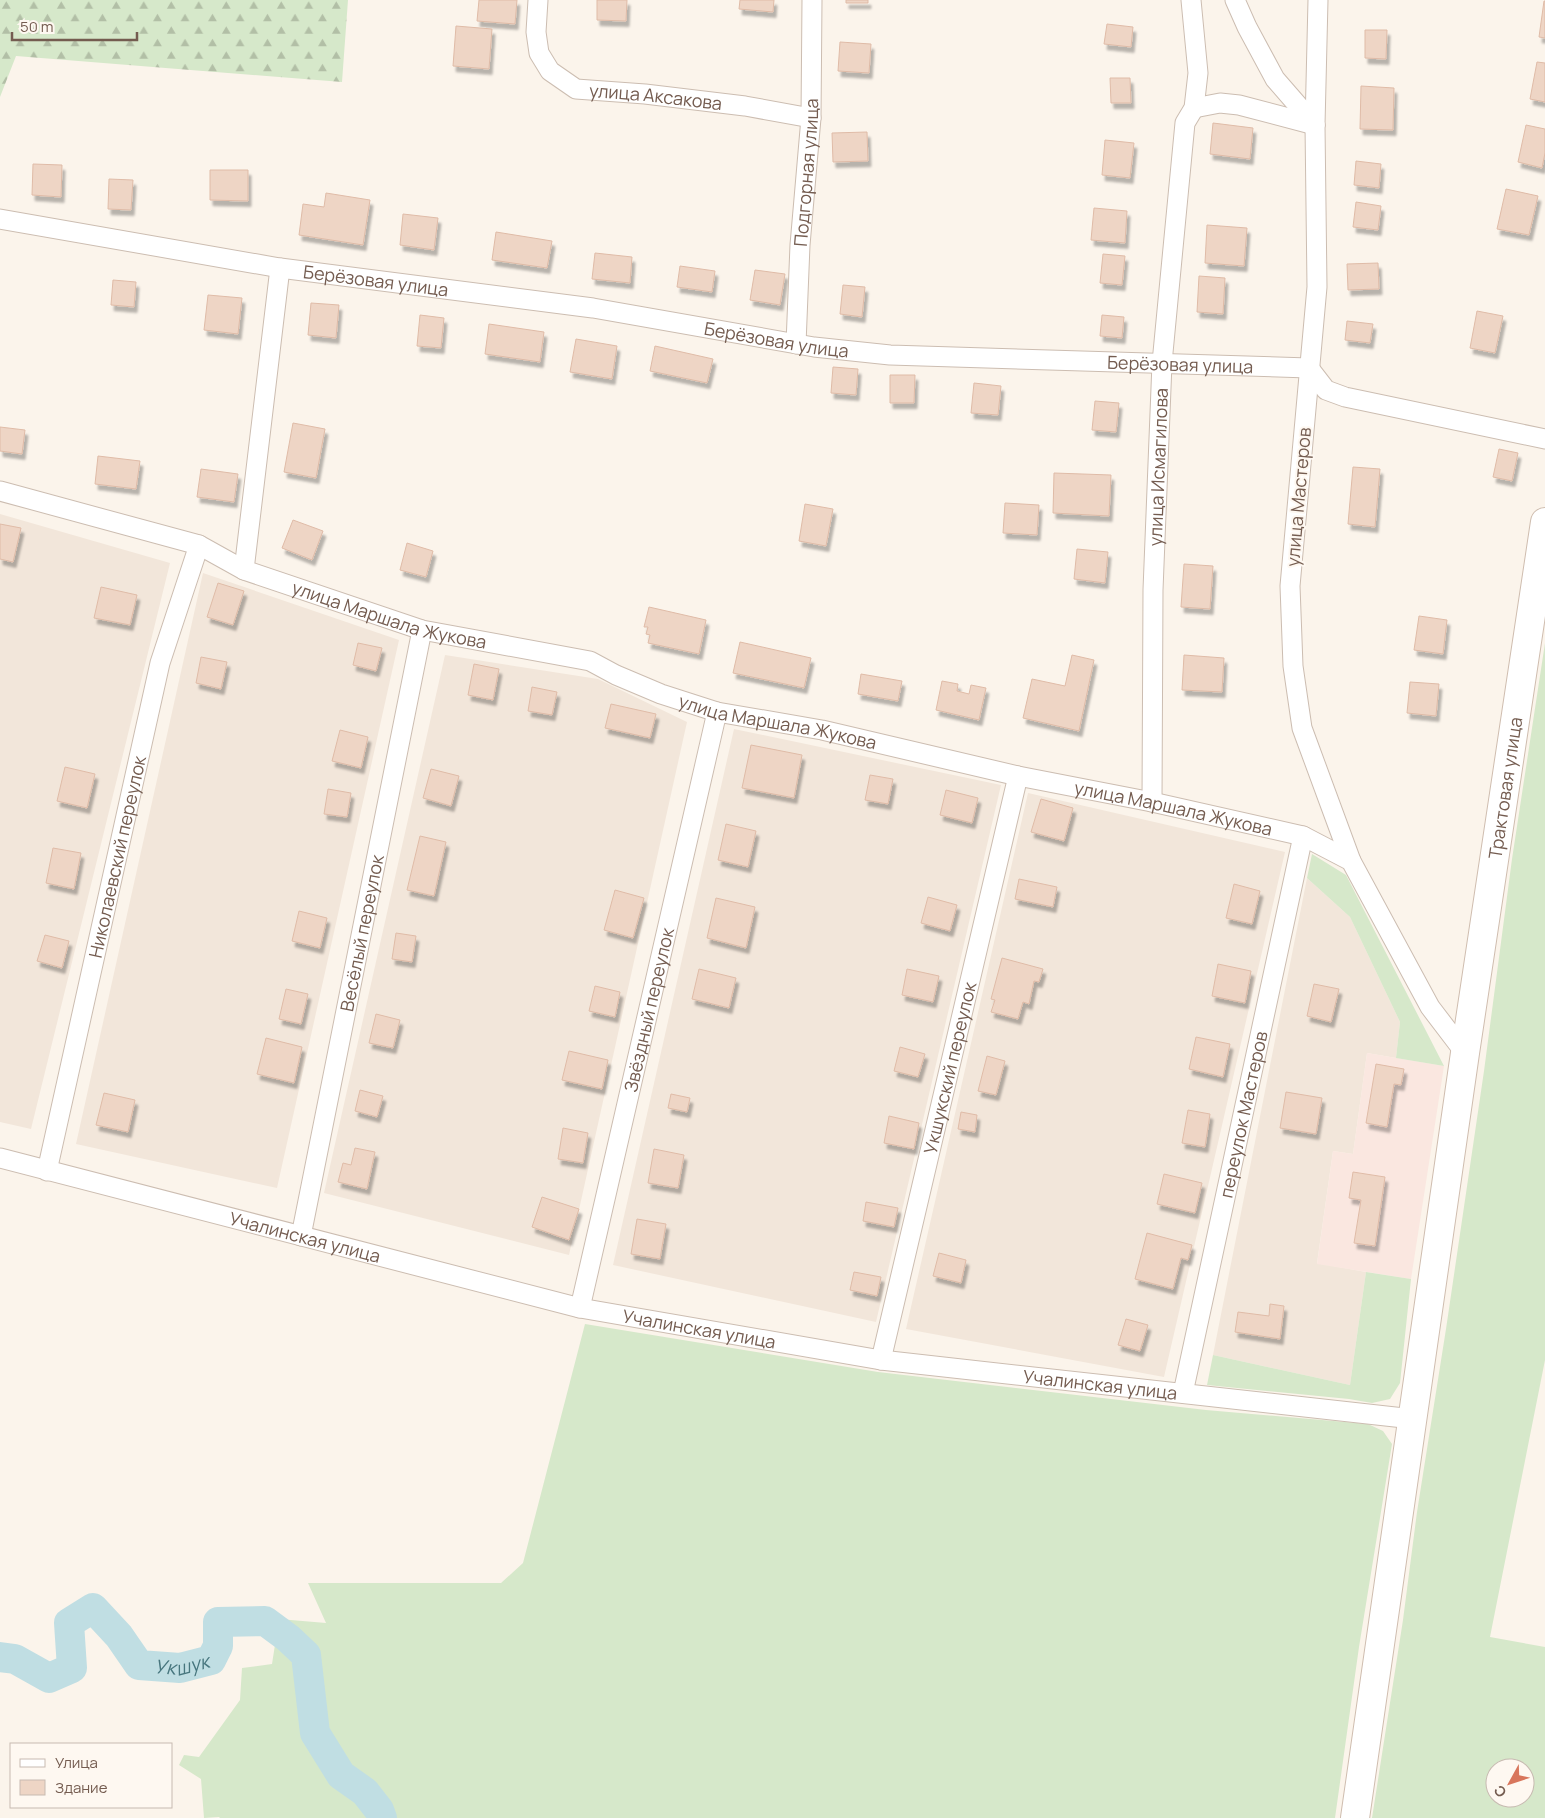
<svg xmlns="http://www.w3.org/2000/svg" width="1545" height="1818" font-family="Manrope,sans-serif">
<style>
.residential{fill:#f2e6da}
.commercial{fill:#fae7e0}
.grass{fill:#d6e8ca;fill-rule:evenodd}
.forest{fill:url(#forest-firs)}
.lines{fill:none;stroke-linecap:round;stroke-linejoin:round}
.river{stroke:#c0dee3;stroke-width:30}
.building{fill:#eed5c5;stroke:#dfbba7;filter:url(#shadow)}
.street-casing{stroke:#ccbdb1;stroke-width:21}
.secondary-casing{stroke:#cfbdaf;stroke-width:30}
.street{stroke:#fff;stroke-width:19}
.secondary{stroke:#fff;stroke-width:28}
.labels{text-anchor:middle;dominant-baseline:central;stroke-width:4;stroke-linejoin:round;paint-order:stroke}
.street-label{font-size:18px;fill:#745c50;stroke:#fef8f1}
.water-label{font-size:19px;font-style:italic;fill:#47767e;stroke:#fef8f1}
</style>
<defs>
<pattern id="forest-firs" width="22" height="20" patternUnits="userSpaceOnUse" patternTransform="scale(1.25)"><rect width="22" height="20" fill="#d6e8ca"/><path d="M5 1l3.5 6h-7zM16 11l3.5 6h-7z" fill="#b2bfa6"/></pattern>
<filter id="shadow"><feDropShadow dx="3" dy="5.5" stdDeviation="1" flood-color="#0004"/></filter>
</defs>
<rect width="100%" height="100%" fill="#fbf4eb"/>
<!-- residential -->
<path class="residential" d="M0 514 170 563 31 1129 0 1122Z
M203 573 399 640 277 1188 76 1144Z
M445 655 598 679 687 722 569 1255 324 1193Z
M734 729 1001 785 876 1322 613 1265Z
M1028 793 1285 852 1164 1377 906 1329Z
M1307 878 1350 917 1400 1022 1396 1058 1367 1053 1353 1154 1333 1151 1317 1263 1366 1272 1350 1385 1213 1355Z"/>
<!-- commercial -->
<path class="commercial" d="M1367 1053 1444 1066 1411 1279 1317 1264 1333 1151 1353 1154Z"/>
<!-- grass -->
<path class="grass" d="M1545 643V1360L1490 1637 1545 1647V1818H1372L1403 1620 1417 1512 1446 1329 1484 1071 1512 859ZM1495 1768H1525V1798H1495Z
M1312 854 1346 875 1444 1066 1396 1058 1400 1022 1350 917 1307 878Z
M1366 1272 1411 1279 1400 1383 1390 1399 1372 1403 1349 1399 1207 1385 1213 1355 1350 1385Z
M585 1324 878 1372 1206 1410 1368 1424 1383 1431 1392 1444 1359 1647 1335 1818H220L219 1817 204 1818 201 1779 179 1765 184 1755 199 1757 240 1700 242 1668 272 1664 279 1619 326 1623 308 1583H501L523 1563Z"/>
<!-- forest -->
<path class="forest" d="M0 0H348L342 82 16 56 0 97Z"/>
<g class="lines">
<!-- river -->
<path class="river" id="s1" d="M0 1657 15 1659 49 1678 72 1668 69 1623 93 1608 119 1636 139 1665 180 1668 211 1660 218 1646V1622L265 1621 288 1638 306 1655 315 1733 341 1775 365 1792 379 1810 382 1818"/>
</g>
<!-- building -->
<path class="building" d="M479 0H517L515 24 477 21Z
M597 0H627L626 21 597 20Z
M740 0H774L773 12 739 9Z
M846 0H868V3H846Z
M1544 1H1545V38L1539 37Z
M1107 24 1133 27 1131 47 1104 44Z
M456 26 492 29 489 69 453 66Z
M1365 30H1387L1386 59 1365 58Z
M840 42 871 44 869 73 838 71Z
M1537 62 1545 63V102L1530 99Z
M1110 78H1130L1131 103H1111Z
M1361 86 1394 88 1393 130 1360 129Z
M1213 123 1253 128 1250 159 1210 154Z
M1526 125 1545 129V153L1542 168 1518 162Z
M867 132 868 161 833 162 832 133Z
M1105 140 1134 143 1130 178 1102 175Z
M1356 161 1381 164 1379 188 1354 185Z
M33 164 62 165 61 197 32 195Z
M210 170H248V201L210 200Z
M109 179 133 180 131 210 108 209Z
M1506 189 1538 196 1529 235 1497 229Z
M326 193 370 200 363 245 299 235 303 204 324 207Z
M1356 202 1381 206 1378 230 1353 227Z
M1094 208 1127 211 1125 243 1091 240Z
M403 214 438 218 434 250 400 245Z
M1207 225 1247 228 1244 266 1205 263Z
M496 232 552 241 547 268 492 260Z
M595 253 632 257 630 283 592 279Z
M1103 254 1125 256 1122 285 1100 283Z
M1378 263 1379 289 1348 290 1347 264Z
M680 266 715 271 712 292 677 287Z
M755 270 785 274 780 305 750 300Z
M1199 276 1225 278 1223 314 1197 312Z
M113 280 136 282 134 307 111 305Z
M843 285 865 287 862 317 840 314Z
M208 295 242 298 238 334 204 330Z
M311 303 339 305 336 338 308 335Z
M1477 311 1503 316 1495 353 1470 348Z
M420 315 444 318 441 348 417 346Z
M1102 315 1124 317 1122 338 1100 336Z
M1347 321 1373 324 1370 343 1345 340Z
M489 324 544 332 540 362 485 354Z
M576 339 617 346 612 379 570 372Z
M655 346 713 359 707 383 650 371Z
M833 367 858 369 856 395 831 393Z
M890 375H915L914 403H890Z
M974 383 1001 386 998 415 971 413Z
M1095 401 1119 403 1116 432 1092 430Z
M293 423 325 429 316 478 284 472Z
M0 427 25 430 22 454 0 451Z
M1499 449 1518 453 1512 481 1493 477Z
M98 456 140 461 136 489 95 484Z
M1353 467 1380 469 1375 527 1348 524Z
M201 469 238 474 234 502 197 497Z
M1054 473 1111 475 1109 516 1053 513Z
M1005 503 1039 505 1037 535 1003 533Z
M805 504 833 509 826 546 799 541Z
M293 520 323 531 312 560 282 548Z
M0 524 21 528 13 562 0 559Z
M407 543 433 551 426 577 400 570Z
M1077 549 1108 552 1105 583 1074 579Z
M1184 564 1213 566 1210 609 1181 607Z
M218 583 244 591 233 625 207 617Z
M101 587 137 595 130 625 94 618Z
M649 607 706 620 699 654 648 643 650 635 646 634 648 627H644Z
M1419 616 1447 620 1443 654 1414 650Z
M740 642 811 658 804 688 733 673Z
M358 643 382 648 376 671 353 665Z
M1072 655 1094 660 1079 731 1023 718 1032 679 1065 686Z
M1184 655 1224 658 1222 692 1182 690Z
M201 657 227 662 221 689 196 683Z
M474 664 499 669 493 700 468 695Z
M861 674 902 681 898 701 858 694Z
M942 681 958 684 957 691 969 694 971 685 986 688 979 720 936 710Z
M1410 682 1439 684 1436 716 1407 713Z
M532 687 557 692 552 715 528 711Z
M611 704 656 714 650 738 605 728Z
M340 730 368 737 361 768 332 761Z
M751 745 802 755 794 798 742 788Z
M65 767 95 774 87 808 57 801Z
M431 769 459 776 451 806 423 798Z
M870 775 893 779 888 804 865 800Z
M328 789 351 793 347 817 324 814Z
M946 790 978 798 972 823 940 815Z
M1041 799 1073 808 1064 841 1031 832Z
M726 824 756 831 748 867 718 860Z
M420 836 446 842 434 896 407 890Z
M53 848 81 853 74 889 46 883Z
M1019 879 1057 887 1053 907 1015 899Z
M1234 884 1260 891 1252 924 1226 918Z
M615 890 644 898 633 938 604 930Z
M928 897 957 905 950 931 921 923Z
M716 898 755 907 746 948 707 938Z
M299 911 327 918 320 948 292 941Z
M396 933 416 936 412 962 392 959Z
M45 935 69 941 62 968 37 961Z
M1002 958 1043 969 1039 982 1034 981 1029 1004 1023 1002 1018 1019 991 1012 995 1000 991 999Z
M1218 964 1251 971 1245 1003 1212 996Z
M699 969 736 978 729 1008 692 999Z
M907 969 939 976 933 1002 902 995Z
M1314 984 1339 989 1331 1022 1307 1016Z
M595 986 620 992 615 1017 589 1011Z
M286 989 308 994 301 1024 279 1019Z
M376 1014 400 1020 393 1048 369 1043Z
M1196 1037 1230 1044 1223 1077 1189 1069Z
M266 1038 302 1047 294 1083 257 1074Z
M900 1047 925 1054 918 1077 894 1071Z
M569 1051 608 1060 602 1089 562 1080Z
M987 1056 1005 1061 996 1095 978 1091Z
M1376 1064 1404 1069 1401 1085 1394 1084 1387 1127 1366 1123Z
M360 1090 383 1096 377 1117 355 1111Z
M1286 1092 1322 1098 1316 1134 1280 1128Z
M104 1093 135 1100 128 1132 96 1125Z
M671 1094 690 1098 687 1112 668 1108Z
M1188 1110 1210 1114 1205 1147 1182 1143Z
M961 1112 977 1115 975 1132 958 1129Z
M889 1116 919 1123 914 1149 884 1143Z
M563 1128 588 1133 583 1163 558 1159Z
M355 1148 375 1152 367 1189 338 1182 343 1163 351 1165Z
M654 1149 684 1155 678 1188 648 1183Z
M1353 1172 1385 1177 1375 1246 1354 1243 1361 1200 1349 1198Z
M1164 1174 1202 1183 1195 1213 1157 1204Z
M542 1197 579 1209 569 1240 532 1227Z
M866 1202 898 1208 894 1227 863 1221Z
M637 1219 666 1224 660 1259 631 1254Z
M1147 1233 1192 1245 1188 1260 1181 1258 1173 1289 1135 1279Z
M939 1253 966 1260 961 1283 933 1276Z
M854 1272 881 1277 877 1296 850 1290Z
M1270 1304 1284 1306 1280 1339 1235 1332 1238 1312 1269 1316Z
M1126 1319 1148 1325 1140 1351 1118 1345Z"/>
<g class="lines">
<defs>
<g id="street">
<path id="s2" d="M538 0 536 32 539 53 550 71 576 89 645 94 745 106 811 118"/>
<path d="M1235 0 1247 27 1275 79 1315 125"/>
<path d="M1318 0 1315 125 1317 287 1290 586 1293 666 1302 728 1351 861"/>
<path d="M1194 108 1220 103 1239 105 1315 125"/>
<path id="s3" d="M0 219 280 268 593 308 814 347 890 355 1309 368 1326 390 1345 397 1545 439"/>
<path id="s4" d="M796 344 800 245 811 118 812 0"/>
<path id="s5" d="M0 491 199 545 244 570 422 630 590 661 616 675 661 694 717 712 822 730 1018 776 1152 802 1303 836 1351 861 1430 1007 1465 1053"/>
<path d="M244 570 280 268"/>
<path id="s6" d="M1152 802 1153 590 1162 363 1185 123 1194 108 1198 73 1191 0"/>
<path id="s7" d="M0 1158 580 1308 881 1360 1413 1419"/>
<path id="s8" d="M47 1171 160 663 199 545"/>
<path id="s9" d="M301 1236 422 630"/>
<path id="s10" d="M580 1308 717 712"/>
<path id="s11" d="M881 1360 1018 776"/>
<path id="s12" d="M1183 1393 1303 836"/>
</g>
<g id="secondary">
<path id="s13" d="M1355 1818 1465 1053 1545 522"/>
</g>
</defs>
<!-- street casing -->
<use href="#street" class="street-casing"/>
<!-- secondary casing -->
<use href="#secondary" class="secondary-casing"/>
<!-- street -->
<use href="#street" class="street"/>
<!-- secondary -->
<use href="#secondary" class="secondary"/>
</g>
<g class="labels">
<!-- street labels -->
<g class="street-label">
<text stroke="none"><textPath href="#s2" startOffset="186">улица Аксакова</textPath></text>
<text stroke="none"><textPath href="#s4" startOffset="172">Подгорная улица</textPath></text>
<text stroke="none"><textPath href="#s3" startOffset="381">Берёзовая улица</textPath></text>
<text stroke="none"><textPath href="#s3" startOffset="786">Берёзовая улица</textPath></text>
<text stroke="none"><textPath href="#s3" startOffset="1191">Берёзовая улица</textPath></text>
<text stroke="none"><textPath href="#s6" startOffset="335">улица Исмагилова</textPath></text>
<text transform="translate(1298 497) rotate(-85)">улица Мастеров</text>
<text stroke="none"><textPath href="#s5" startOffset="410">улица Маршала Жукова</textPath></text>
<text stroke="none"><textPath href="#s5" startOffset="815">улица Маршала Жукова</textPath></text>
<text stroke="none"><textPath href="#s13" startOffset="1041">Трактовая улица</textPath></text>
<text stroke="none"><textPath href="#s5" startOffset="1220">улица Маршала Жукова</textPath></text>
<text stroke="none"><textPath href="#s8" startOffset="322">Николаевский переулок</textPath></text>
<text stroke="none"><textPath href="#s9" startOffset="309">Весёлый переулок</textPath></text>
<text stroke="none"><textPath href="#s10" startOffset="306">Звёздный переулок</textPath></text>
<text stroke="none"><textPath href="#s11" startOffset="300">Укшукский переулок</textPath></text>
<text stroke="none"><textPath href="#s12" startOffset="285">переулок Мастеров</textPath></text>
<text stroke="none"><textPath href="#s7" startOffset="315">Учалинская улица</textPath></text>
<text stroke="none"><textPath href="#s7" startOffset="720">Учалинская улица</textPath></text>
<text stroke="none"><textPath href="#s7" startOffset="1125">Учалинская улица</textPath></text>
</g>
<!-- water labels -->
<g class="water-label">
<text stroke="none"><textPath href="#s1" startOffset="269">Укшук</textPath></text>
</g>
</g>
<!-- legend -->
<rect x="10" y="1743" width="162" height="65" fill="#fef8f1" stroke="#c7bab1"/>
<rect x="20" y="1759" width="25" height="8" fill="#ffffff" stroke="#c7bab1"/>
<text x="55" y="1768" font-size="15" fill="#745c50">Улица</text>
<rect x="20" y="1780" width="25" height="15" fill="#eed5c5" stroke="#c7bab1"/>
<text x="55" y="1793" font-size="15" fill="#745c50">Здание</text>
<!-- north arrow -->
<g transform="translate(1510 1783) rotate(230)"><circle r="24" fill="#fef8f1" stroke="#c7bab1"/>
<path d="M0-4L9 19L0 12L-9 19Z" fill="#d8765c"/>
<text y="-8" font-size="14" font-weight="bold" text-anchor="middle" fill="#745c50">С</text>
</g>
<!-- scale -->
<path d="M12 32v8h125v-8" fill="none" stroke="#745c50" stroke-width="2.5"/>
<text x="20" y="32" font-size="15" fill="#745c50" stroke="#fef8f1" stroke-width="4" paint-order="stroke">50 m</text>
</svg>
